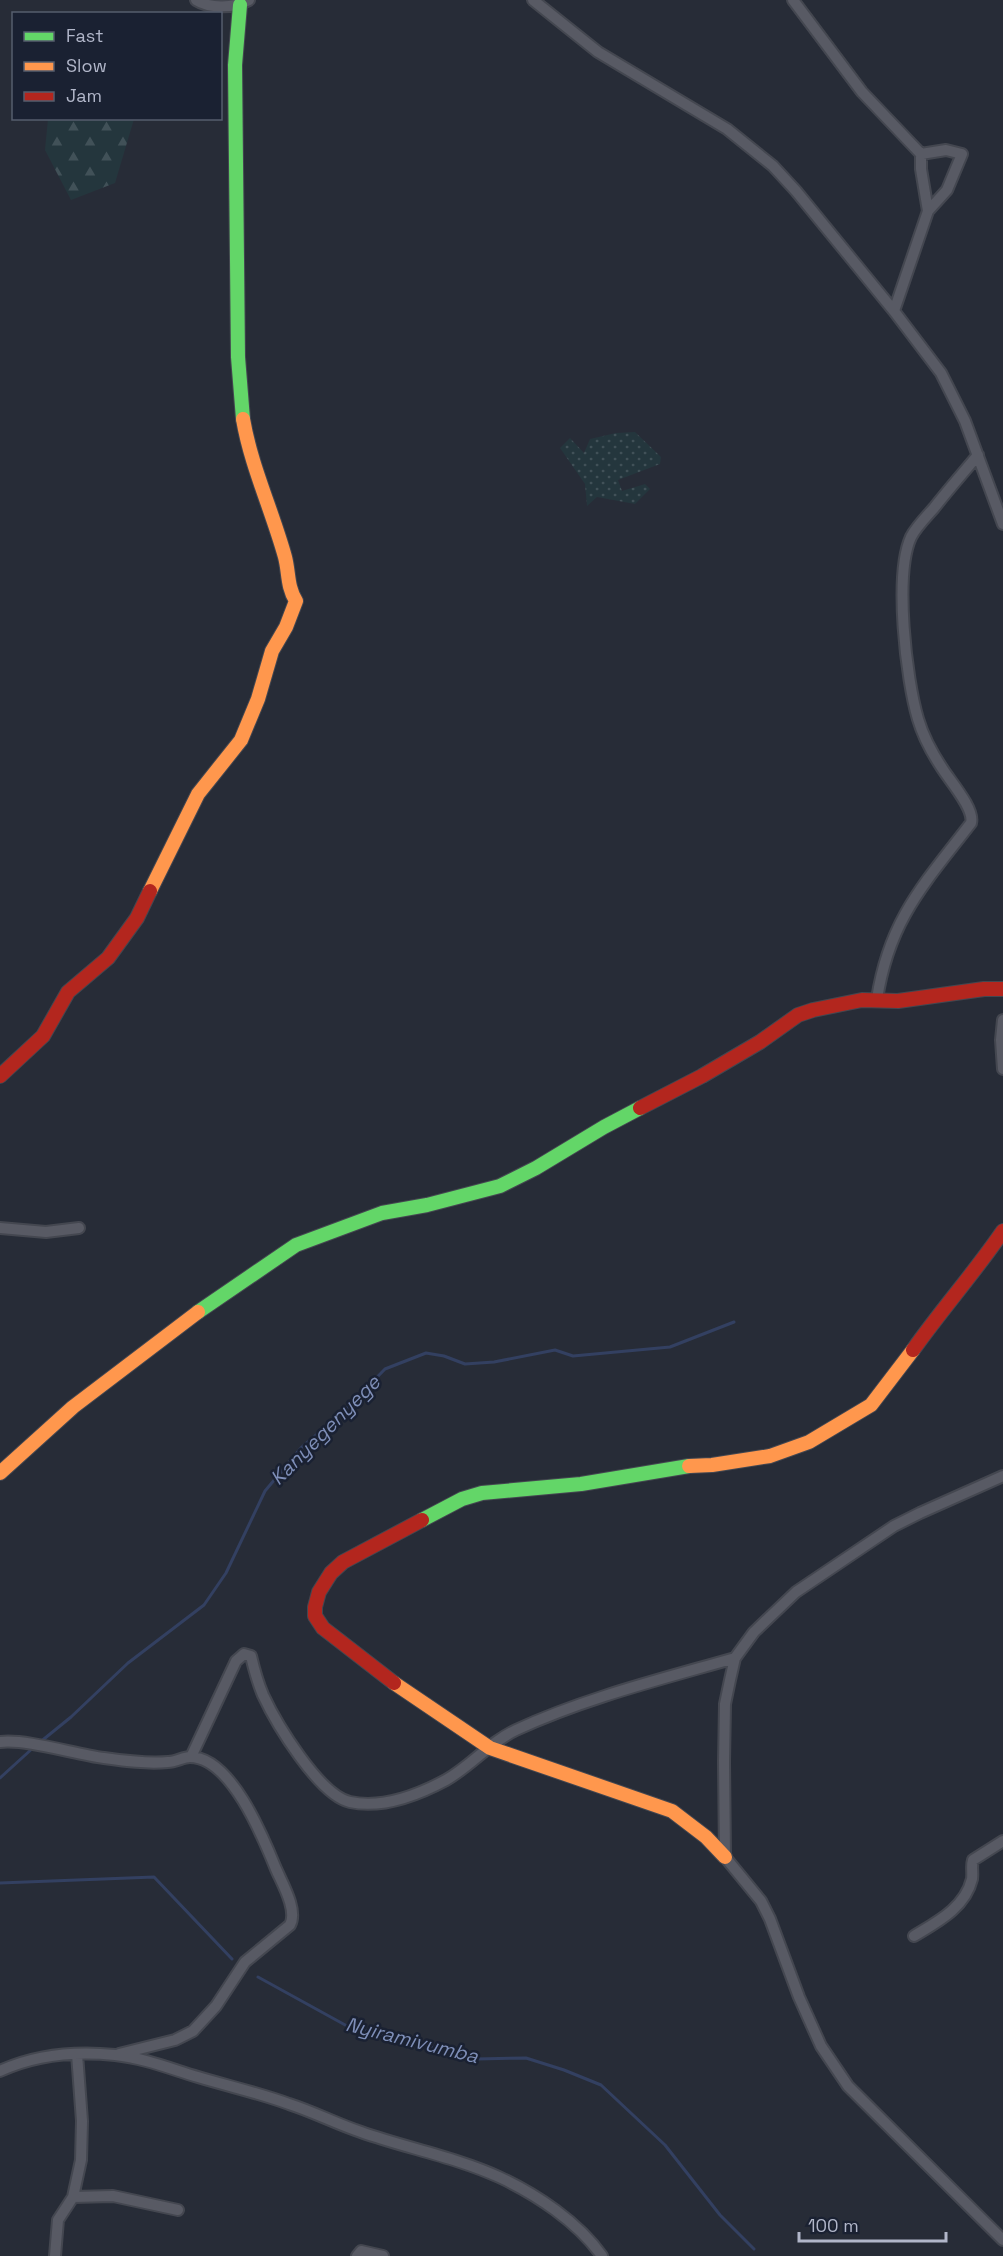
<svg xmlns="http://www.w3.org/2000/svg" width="1003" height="2256" font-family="'Space Grotesk',sans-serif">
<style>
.grass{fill:url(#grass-dots)}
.forest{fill:url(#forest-firs)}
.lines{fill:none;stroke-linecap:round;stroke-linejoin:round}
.stream{stroke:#334061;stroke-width:3}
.street-casing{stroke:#444750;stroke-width:14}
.fast-casing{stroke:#444750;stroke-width:16}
.slow-casing{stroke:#444750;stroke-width:16}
.jam-casing{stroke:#444750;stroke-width:16}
.street{stroke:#585a64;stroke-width:10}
.fast{stroke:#63d668;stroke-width:14}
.slow{stroke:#ff974d;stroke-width:14}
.jam{stroke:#b3261e;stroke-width:14}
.labels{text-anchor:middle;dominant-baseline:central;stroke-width:5;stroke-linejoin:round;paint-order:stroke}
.water-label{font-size:20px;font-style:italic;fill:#7e8eb7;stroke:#1a2132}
</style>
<defs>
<pattern id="grass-dots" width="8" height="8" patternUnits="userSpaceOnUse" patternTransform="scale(1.5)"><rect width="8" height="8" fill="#24363d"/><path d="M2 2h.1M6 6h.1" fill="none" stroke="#415158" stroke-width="1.8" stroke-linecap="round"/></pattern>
<pattern id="forest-firs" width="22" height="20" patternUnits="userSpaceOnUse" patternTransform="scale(1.5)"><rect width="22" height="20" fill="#24363d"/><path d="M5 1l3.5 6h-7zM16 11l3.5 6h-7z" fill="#415158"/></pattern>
</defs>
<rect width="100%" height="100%" fill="#272c37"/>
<!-- grass -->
<path class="grass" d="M635 432 661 457 660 464 618 480 622 491 645 484 650 489 635 504 597 497 587 506 585 484 560 448 570 438 584 453 590 439 616 433Z"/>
<!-- forest -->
<path class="forest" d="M48 119H134L115 183 71 200 45 150Z"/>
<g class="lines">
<!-- stream -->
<path class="stream" d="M39 1743 71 1717 128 1663 204 1605 226 1573 265 1491 301 1448 341 1414 385 1369 426 1353 444 1356 465 1364 494 1362 555 1350 573 1356 670 1347 734 1322
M0 1778 34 1747
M0 1883 154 1877 232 1959
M258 1977 347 2026 476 2059 526 2058 564 2070 601 2085 665 2145 720 2215 754 2249"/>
<defs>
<path id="street" d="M196 0C210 9 234 8 249 0
M533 0 598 52 727 129 773 166 796 191 894 311 941 373 965 421 1003 524
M793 0 862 92 921 154V169L928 211
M894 311 928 211 947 190 962 154 946 150 921 154
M877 999C889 920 924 884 971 823 975 809 950 781 942 768 932 753 923 736 918 719 906 679 894 574 911 537 916 527 926 517 934 508 948 490 963 473 978 455
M1003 1020 1001 1040 1003 1069
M0 1228 46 1232 79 1228
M1003 1476 920 1513 894 1526 796 1592 754 1632 735 1658 730 1680 725 1704 724 1762 725 1857 761 1901 770 1919 799 1997 821 2046 848 2086 1003 2240
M0 1742C28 1739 74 1754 104 1758 125 1761 147 1764 168 1762 176 1762 183 1757 190 1757 231 1757 263 1837 276 1869 282 1883 298 1910 290 1925L245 1962 216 2006 193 2031 175 2040 119 2054
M191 1757 236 1661 244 1654 251 1656C254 1669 258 1683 263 1695 276 1723 319 1795 350 1802 382 1809 418 1795 446 1780 471 1766 490 1742 516 1730 585 1698 662 1679 735 1658
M914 1936C937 1922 965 1908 972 1879 973 1872 971 1866 973 1860L1003 1841
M0 2071C37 2054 75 2051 115 2055 144 2058 171 2069 198 2077 228 2086 259 2093 289 2104 314 2112 337 2124 361 2132 406 2148 455 2157 499 2177 536 2194 578 2222 602 2256
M73 2197 113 2196 178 2210
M55 2256 58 2220 73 2197 81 2160 82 2121 77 2054
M357 2256 361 2251 383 2256"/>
<path id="fast" d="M240 5 235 65 238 357 243 419
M198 1312 296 1245 382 1213 427 1205 500 1186 536 1168 604 1127 640 1108
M422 1520 462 1499 482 1493 581 1484 689 1466"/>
<path id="slow" d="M150 891 198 794 241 740 258 699 272 651 286 627 296 601C287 587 289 572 285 557 272 510 251 466 243 419
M689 1466 712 1465 770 1456 809 1442 871 1405 913 1350
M0 1473 73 1407 198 1312
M394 1683 490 1748 672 1811 706 1837 725 1857"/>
<path id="jam" d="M0 1076 43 1036 68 992 108 958 137 918 150 891
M640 1108 702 1076 760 1042 798 1015 813 1010 862 1000 898 1001 984 989H1003
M913 1350C942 1309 975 1272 1003 1231
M394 1683 323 1628 315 1616V1607L319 1592 331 1573 343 1562 422 1520"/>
</defs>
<!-- street casing -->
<use href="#street" class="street-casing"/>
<!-- fast casing -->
<use href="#fast" class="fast-casing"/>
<!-- slow casing -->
<use href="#slow" class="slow-casing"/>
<!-- jam casing -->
<use href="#jam" class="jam-casing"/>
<!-- street -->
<use href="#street" class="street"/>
<!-- fast -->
<use href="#fast" class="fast"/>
<!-- slow -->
<use href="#slow" class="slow"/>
<!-- jam -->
<use href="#jam" class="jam"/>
</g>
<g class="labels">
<!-- water labels -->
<g class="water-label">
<text transform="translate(325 1430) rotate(-45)">Kanyegenyege</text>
<text transform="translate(412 2040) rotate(14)">Nyiramivumba</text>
</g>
</g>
<!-- legend -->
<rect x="12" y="12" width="210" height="108" fill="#1a2132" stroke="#565d6e" stroke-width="1.5"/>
<rect x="24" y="32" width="30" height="9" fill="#63d668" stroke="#565d6e" stroke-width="1.5"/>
<text x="66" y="42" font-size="18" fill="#b1b6c9">Fast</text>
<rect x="24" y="62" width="30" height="9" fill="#ff974d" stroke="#565d6e" stroke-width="1.5"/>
<text x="66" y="72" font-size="18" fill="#b1b6c9">Slow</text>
<rect x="24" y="92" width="30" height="9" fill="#b3261e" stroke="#565d6e" stroke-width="1.5"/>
<text x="66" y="102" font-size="18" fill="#b1b6c9">Jam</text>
<!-- scale -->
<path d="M799 2232v9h147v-9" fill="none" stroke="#b1b6c9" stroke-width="3"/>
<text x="808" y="2232" font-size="18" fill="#b1b6c9" stroke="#1a2132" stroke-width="4.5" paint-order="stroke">100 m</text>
</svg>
